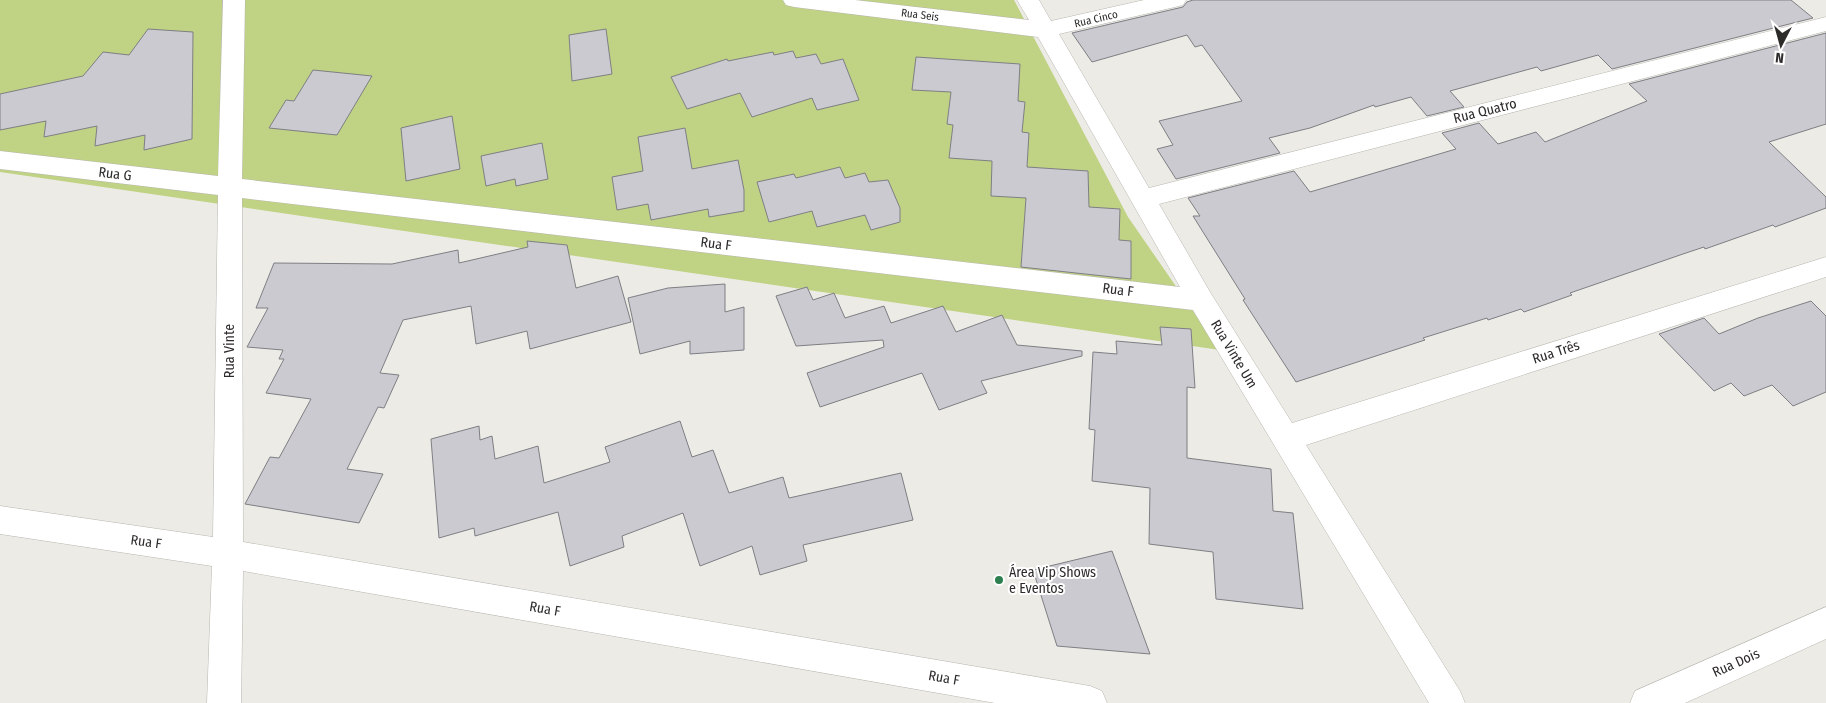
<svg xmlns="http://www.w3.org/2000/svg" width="1826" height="703" font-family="'Fira Sans Condensed',sans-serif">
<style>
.green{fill:#c0d284}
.building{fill:#cacad0;stroke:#7e7f84}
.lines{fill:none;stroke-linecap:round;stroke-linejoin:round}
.minor-casing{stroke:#b8b6b0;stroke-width:1}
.minor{fill:#fff;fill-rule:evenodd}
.poi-dot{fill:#2d7f50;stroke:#fff;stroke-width:2}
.labels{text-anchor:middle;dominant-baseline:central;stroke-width:4;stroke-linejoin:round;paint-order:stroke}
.far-street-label{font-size:11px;fill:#2c2b29;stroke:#fff}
.street-label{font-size:14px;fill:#2c2b29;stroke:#fff}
.poi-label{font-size:14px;fill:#2c2b29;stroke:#fff;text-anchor:start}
</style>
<rect width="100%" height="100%" fill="#edebe5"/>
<!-- green -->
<path class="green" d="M0 0H1014L1128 217 1220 350 0 172Z"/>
<!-- building -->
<path class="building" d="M1193 0H1791L1813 18 1612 69 1598 55 1541 71 1537 67 1450 91 1464 107 1427 116 1411 97 1375 107 1374 105 1310 128 1269 138 1280 153 1176 179 1157 149 1173 145 1159 121 1242 101 1202 45 1195 47 1187 35 1092 62 1072 33 1183 7 1187 2Z
M148 29 193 32 192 139 144 150 145 135 95 146 97 126 44 137 46 121 0 130V94L83 76 103 52 129 55Z
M606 29 612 74 572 81 569 35Z
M1826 33V124L1769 142 1826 197V208L1775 227 1773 225 1705 249 1704 247 1683 254 1570 293 1572 295 1524 312 1521 309 1488 320 1487 318 1423 338 1425 340 1296 382 1243 300 1245 299 1193 216H1200L1188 198 1294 171 1310 192 1456 149 1442 133 1479 123 1498 144 1536 132 1545 142 1647 101 1629 84Z
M793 51 796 58 816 54 821 64 843 59 859 100 817 110 812 98 752 117 740 93 687 109 671 77 727 59 728 61 773 52 774 55Z
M916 57 1020 64 1018 101 1025 102 1022 132 1029 133 1027 167 1088 171 1089 207 1120 209 1119 240 1131 241V279L1021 267 1026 198 991 196 992 161 949 158 953 125 947 124 951 92 912 90Z
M313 70 372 76 337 135 269 128 286 100 294 101Z
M452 116 460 169 406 181 401 128Z
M685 128 692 169 738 160 744 190V211L709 217 708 209 651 220 648 204 617 210 612 177 643 171 638 137Z
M542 143 548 179 516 186 515 179 486 186 481 156Z
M840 167 845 178 865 173 869 182 888 180 900 208V222L871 230 865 215 817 227 812 211 769 222 757 182 794 174 796 178Z
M527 241 567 245 576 288 618 276 631 322 530 349 527 331 476 344 471 306 403 320 380 373 399 375 384 408 378 407 347 469 383 474 359 523 245 504 270 457 279 458 311 399 266 393 284 359H279L283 350 247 347 268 308H256L274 263 392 264 458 250 459 263 528 247Z
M725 284V312L744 307V350L690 354V341L640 354 628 298 668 288Z
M807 287 813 300 834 293 845 318 884 306 891 323 943 306 956 332 1002 315 1017 345 1082 351V356L981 381 987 393 939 410 922 373 820 407 807 373 884 347 883 340 796 346 776 296Z
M1811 301 1826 316V392L1793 406 1772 385 1744 396 1731 383 1714 391 1659 334 1704 318 1719 334 1758 318Z
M1160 327 1191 329 1195 388 1187 387V458L1271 469 1273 511 1293 513 1303 609 1216 599 1213 552 1149 544 1150 488 1092 481 1095 430 1089 429 1093 352 1117 354 1116 341 1162 345Z
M680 421 692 457 713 450 729 493 783 477 789 498 901 473 913 520 803 545 807 561 760 575 752 546 700 566 683 513 622 536 624 547 570 566 558 512 475 536 474 528 439 538 431 439 479 426 480 440 492 436 495 459 538 446 544 483 610 462 605 447Z
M1112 551 1150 654 1057 646 1033 570Z"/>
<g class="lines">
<defs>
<path id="minor" d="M223 0H245L242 179 1180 287 1038 37 794 7 786 5 783 0H855L1029 20 1017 0H1039L1051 21 1144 0H1186L1183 5 1175 7 1059 34 1149 188 1826 17V31L1159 204 1210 292 1292 423 1826 257V277L1306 445 1460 691 1465 703H1429L1193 310 242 198 243 542 1090 686 1102 691 1107 703H995L243 571 241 703H207L212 566 0 534V506L213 537 218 195 0 169V151L218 176Z
M1826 607V639L1685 703H1630L1635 691Z"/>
</defs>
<!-- minor casing -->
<use href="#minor" class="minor-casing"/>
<!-- minor -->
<use href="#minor" class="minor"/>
</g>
<!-- markers -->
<circle class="poi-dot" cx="999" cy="580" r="5"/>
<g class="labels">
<!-- far-street labels -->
<g class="far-street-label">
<text transform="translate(920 15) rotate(7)">Rua Seis</text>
<text transform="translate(1096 19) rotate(-13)">Rua Cinco</text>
</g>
<!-- street labels -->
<g class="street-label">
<text transform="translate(1485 111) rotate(-14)">Rua Quatro</text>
<text transform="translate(115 174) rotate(7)">Rua G</text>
<text transform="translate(716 244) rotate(7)">Rua F</text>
<text transform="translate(1118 290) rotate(7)">Rua F</text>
<text transform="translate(229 351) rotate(-90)">Rua Vinte</text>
<text transform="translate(1556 352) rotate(-18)">Rua Três</text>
<text transform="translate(1234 354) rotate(59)">Rua Vinte Um</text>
<text transform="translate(146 542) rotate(8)">Rua F</text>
<text transform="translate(545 609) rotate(10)">Rua F</text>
<text transform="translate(1736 663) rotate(-24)">Rua Dois</text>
<text transform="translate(944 678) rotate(10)">Rua F</text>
</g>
<!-- poi labels -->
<g class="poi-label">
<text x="1009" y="572">Área Vip Shows<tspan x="1009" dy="16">e Eventos</tspan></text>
</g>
</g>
<!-- north arrow -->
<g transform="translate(1781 45) rotate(186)" stroke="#ffffff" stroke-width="4" paint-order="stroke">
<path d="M0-4L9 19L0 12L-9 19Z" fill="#2c2b29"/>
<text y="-8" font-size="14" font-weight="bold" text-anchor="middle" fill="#2c2b29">N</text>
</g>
</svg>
